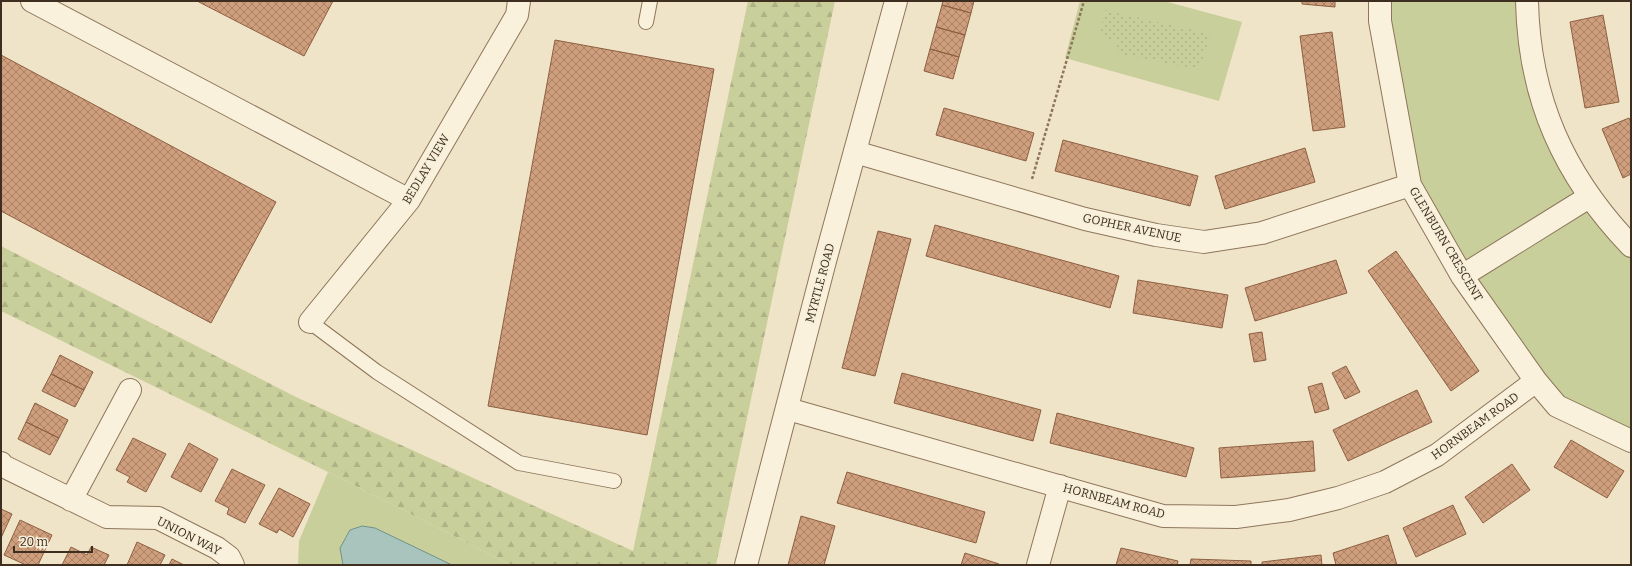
<svg xmlns="http://www.w3.org/2000/svg" width="1632" height="566" font-family="Bitter,serif">
<style>
.green{fill:#c9cf9b}
.forest{fill:url(#forest-firs)}
.park{fill:url(#park-dots)}
.water{fill:#a9c4bc;stroke:#6f938a}
.building{fill:url(#building-cross-hatch);stroke:#8d5f41}
.lines{fill:none;stroke-linecap:round;stroke-linejoin:round}
.service-casing{stroke:#8d765c;stroke-width:16}
.minor-casing{stroke:#8d765c;stroke-width:24}
.tertiary-casing{stroke:#8d765c;stroke-width:24}
.path{stroke:#8d765c;stroke-width:2.5;stroke-dasharray:3 2;stroke-linecap:butt}
.service{stroke:#faf1dc;stroke-width:14}
.minor{stroke:#faf1dc;stroke-width:22}
.tertiary{stroke:#faf1dc;stroke-width:22}
.labels{text-anchor:middle;dominant-baseline:central;stroke-width:3.5;stroke-linejoin:round;paint-order:stroke}
.street-label{font-size:12px;fill:#3d2e20;stroke:#f7eed8}
</style>
<defs>
<pattern id="forest-firs" width="22" height="20" patternUnits="userSpaceOnUse"><rect width="22" height="20" fill="#c9cf9b"/><path d="M5 1l3.5 6h-7zM16 11l3.5 6h-7z" fill="#aeb285"/></pattern>
<pattern id="park-dots" width="8" height="8" patternUnits="userSpaceOnUse"><rect width="8" height="8" fill="#c9cf9b"/><path d="M2 2h.1M6 6h.1" fill="none" stroke="#aeb285" stroke-width="1.8" stroke-linecap="round"/></pattern>
<pattern id="building-cross-hatch" width="8" height="8" patternUnits="userSpaceOnUse"><rect width="8" height="8" fill="#cf9f7d"/><path d="M0 0l8 8M0 8l8-8" fill="none" stroke="#a98266"/></pattern>
</defs>
<rect width="100%" height="100%" fill="#f0e4c8"/>
<!-- green -->
<path class="green" d="M1080 1H1164L1242 22 1219 101 1065 58Z
M1380 1H1527L1543 103 1631 246V441L1557 406 1410 185Z
M328 472 511 565H298L299 541Z"/>
<!-- forest -->
<path class="forest" d="M748 1H835L716 565H511L328 472 1 311V246L296 397 633 551Z"/>
<!-- park -->
<path class="park" d="M1105 10 1210 34 1200 70 1116 53 1117 41 1099 36Z"/>
<!-- water -->
<path class="water" d="M362 526 375 528 452 565H343L340 548 350 530Z"/>
<!-- building -->
<path class="building" d="M197 1H333L304 56Z
M943 1H974L971 13 942 5Z
M1302 1H1335V7L1302 4Z
M942 5 971 13 965 35 936 27Z
M1603 15 1619 102 1585 108 1570 22Z
M936 27 965 35 959 57 930 49Z
M1332 32 1345 127 1313 131 1300 36Z
M555 40 714 69 647 435 488 406Z
M930 49 959 57 953 79 924 71Z
M1 55 276 202 211 323 1 211Z
M944 108 1034 133 1026 161 936 135Z
M1629 118 1631 123V174L1623 178 1602 129Z
M1063 140 1198 176 1190 206 1055 171Z
M1305 148 1315 182 1225 209 1215 176Z
M935 225 1119 276 1110 308 926 256Z
M878 231 911 239 875 376 842 368Z
M1396 251 1479 371 1451 391 1368 271Z
M1336 260 1347 293 1255 321 1245 288Z
M1138 280 1228 295 1222 328 1133 313Z
M1262 332 1266 360 1254 362 1249 334Z
M60 355 93 372 84 390 51 374Z
M1346 366 1360 392 1345 399 1332 373Z
M902 373 1041 410 1033 441 894 403Z
M51 374 84 390 75 407 42 391Z
M1322 383 1329 409 1315 413 1308 387Z
M1417 390 1432 422 1348 461 1333 430Z
M35 403 68 420 59 438 26 422Z
M1057 413 1194 448 1186 477 1050 443Z
M26 422 59 438 50 455 18 439Z
M133 438 166 454 146 492 127 482 130 477 116 470Z
M1571 440 1624 471 1607 498 1554 467Z
M1313 441 1315 471 1221 478 1219 448Z
M189 443 218 459 201 492 171 477Z
M1512 464 1530 490 1483 523 1465 497Z
M232 469 265 485 245 523 227 514 229 508 215 501Z
M847 472 985 512 976 543 837 503Z
M279 488 310 504 293 537 279 529 277 533 259 524Z
M1453 505 1466 534 1416 557 1403 528Z
M1 509 12 514 1 538Z
M801 516 835 526 824 565H788Z
M20 520 52 535 38 565H26L4 555Z
M1388 535 1397 565H1336L1333 553Z
M137 542 165 555 160 565H127Z
M71 547 87 555 91 547 109 555 104 565H62Z
M1121 548 1178 561 1177 565H1116Z
M965 553 999 564 998 565H961Z
M1321 555 1322 565H1262V562Z
M172 559 184 565H169Z
M1191 559 1251 561V565H1190Z"/>
<g class="lines">
<defs>
<path id="service" d="M646 22 650 1
M310 322 377 372 519 463 614 481"/>
<path id="minor" d="M32 1 409 200
M1380 1V21L1410 185 1462 276 1536 381 1557 406 1631 441
M1527 1C1529 99 1564 176 1631 246
M855 152 1085 219 1156 235 1204 242 1262 233 1410 185
M1462 276 1589 197
M310 322 409 200 517 15 519 1
M788 409 1163 516 1236 517 1289 510 1338 498 1385 482 1437 455 1536 381
M1 463 3 466 107 517 158 518 217 548 229 557 233 565
M71 500 130 390
M1038 565 1060 486"/>
<path id="tertiary" d="M746 565 825 261 896 1"/>
</defs>
<!-- service casing -->
<use href="#service" class="service-casing"/>
<!-- minor casing -->
<use href="#minor" class="minor-casing"/>
<!-- tertiary casing -->
<use href="#tertiary" class="tertiary-casing"/>
<!-- path -->
<path class="path" d="M1032 179 1084 1"/>
<!-- service -->
<use href="#service" class="service"/>
<!-- minor -->
<use href="#minor" class="minor"/>
<!-- tertiary -->
<use href="#tertiary" class="tertiary"/>
</g>
<g class="labels">
<!-- street labels -->
<g class="street-label">
<text transform="translate(426 169) rotate(-59)">BEDLAY VIEW</text>
<text transform="translate(1132 228) rotate(12)">GOPHER AVENUE</text>
<text transform="translate(1446 244) rotate(59)">GLENBURN CRESCENT</text>
<text transform="translate(820 283) rotate(-75)">MYRTLE ROAD</text>
<text transform="translate(1475 426) rotate(-36)">HORNBEAM ROAD</text>
<text transform="translate(1114 501) rotate(15)">HORNBEAM ROAD</text>
<text transform="translate(189 536) rotate(27)">UNION WAY</text>
</g>
</g>
<!-- border -->
<rect width="1632" height="566" fill="none" stroke="#3d2e20" stroke-width="4"/>
<!-- scale -->
<path d="M14 546v6h78v-6" fill="none" stroke="#3d2e20" stroke-width="2"/>
<text x="20" y="546" font-size="12" fill="#3d2e20" stroke="#f7eed8" stroke-width="3" paint-order="stroke">20 m</text>
</svg>
